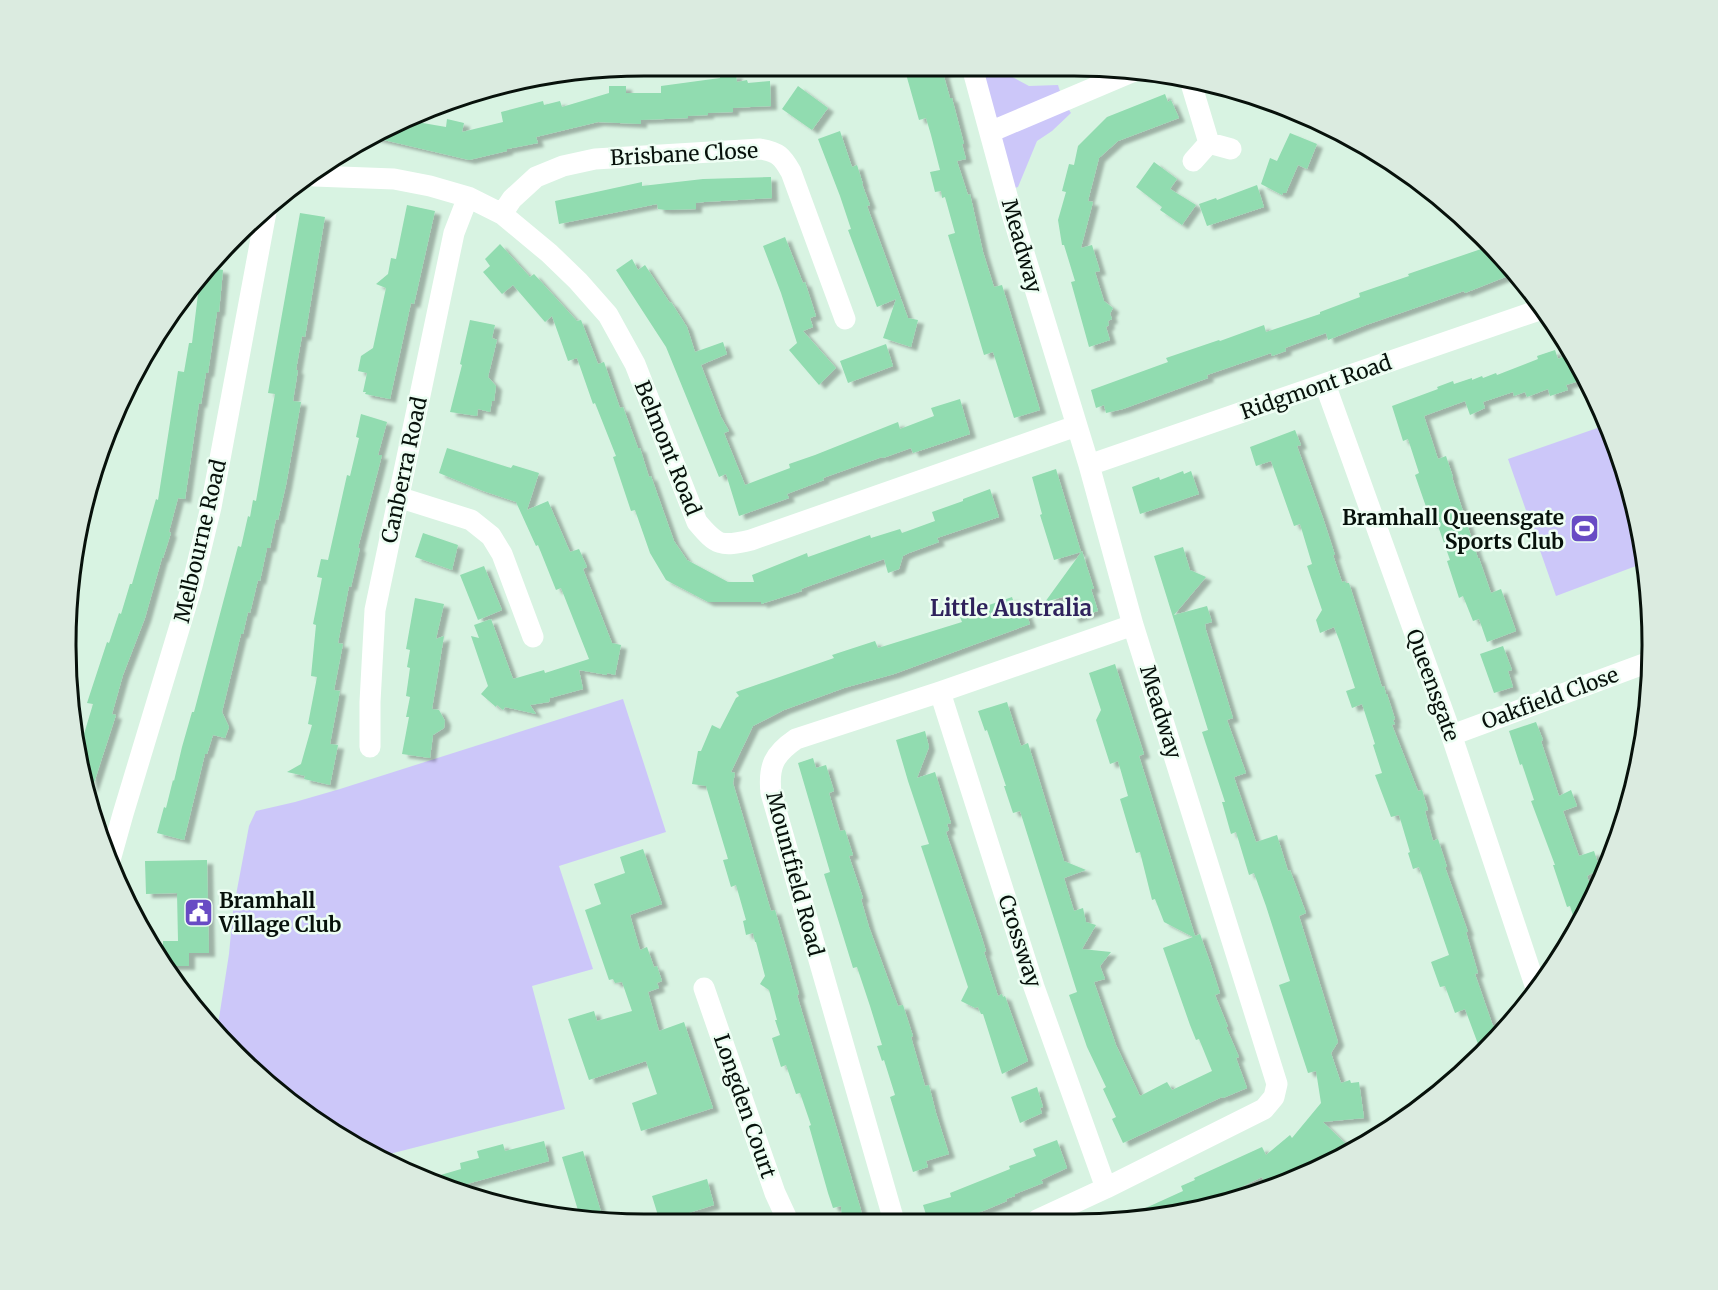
<svg xmlns="http://www.w3.org/2000/svg" width="1718" height="1290" font-family="Merriweather,serif">
<style>
.green{fill:#ccc7f9}
.building{fill:#91dcb0;filter:url(#shadow)}
.lines{fill:none;stroke-linecap:round;stroke-linejoin:round}
.minor{stroke:#fff;stroke-width:21}
.labels{text-anchor:middle;dominant-baseline:central;stroke-width:5;stroke-linejoin:round;paint-order:stroke}
.street-label{font-size:21px;fill:#07110b;stroke:#edfef3}
.poi-label{font-size:21px;font-weight:bold;fill:#07110b;stroke:#edfef3;text-anchor:end}
.neighbourhood-label{font-size:22px;font-weight:bold;fill:#2f225c;stroke:#edfef3}
.rim{fill:none;stroke:#07110b;stroke-width:3}
</style>
<defs>
<filter id="shadow"><feDropShadow dx="6" dy="4" stdDeviation="1.5" flood-color="#0004"/></filter>
</defs>
<rect width="100%" height="100%" fill="#d8f3e2"/>
<!-- green -->
<path class="green" d="M972 67H1000L1003 72 1029 86 1058 85 1063 101 1071 113 1052 131 1037 141 1018 187 1006 191Z
M1606 425 1632 495 1644 563 1556 596 1508 459Z
M623 699 666 832 559 866 593 969 532 986 565 1109 378 1157 356 1147 264 1081 217 1031 229 954 233 911 249 826 256 811 295 802 340 789Z"/>
<!-- building -->
<path class="building" d="M904 67H950V71L943 73 950 98H952L964 144H962L966 159 957 161 968 195 970 194 983 252 994 287 1002 285 1040 410 1014 418 993 352 984 355 948 235 955 233 945 197 942 198 941 191 935 192 930 172 940 170 931 135 926 118 919 120Z
M736 74 737 82 747 80 748 83 770 81 771 106 733 108V112L708 113V115L688 116V118L641 120V124L598 122 536 137 538 143 507 149V151L469 160 371 137 411 121 446 127 447 119 464 123 462 132 503 122 501 112 543 101 544 105 560 101 562 107 609 93V86H626V93H661V86L720 78V76Z
M798 86 828 108 812 130 782 109Z
M1165 94 1168 102 1171 100 1179 118 1118 141 1099 158 1088 201 1093 202 1081 248 1092 245 1100 271 1095 272 1104 301 1113 308 1110 314 1112 319 1108 321 1109 325 1106 327 1110 340 1089 347 1071 282 1075 281 1064 245H1062L1058 220 1066 192 1062 191 1069 164 1074 165 1078 146 1107 117Z
M840 131 852 167 857 165 863 184H862L870 205 867 206 908 318 918 320 911 347 883 338 896 299 877 307 848 230 851 229 840 196 818 139Z
M1290 133 1317 144 1307 169 1298 165 1286 193H1283L1282 195 1261 184 1270 158 1277 161Z
M1154 162 1177 179 1170 189 1196 205 1182 225 1160 210 1162 207 1136 187Z
M771 177 772 198 704 202 696 203V209L666 210 658 209 657 204 559 224 555 201 642 182V186L703 179Z
M1257 185 1264 207 1207 226 1199 204 1216 198 1217 200Z
M407 205 435 211 414 304 411 303 390 399 365 394 366 392H363L367 373 358 371 361 356 373 348 386 288 376 284 388 274 391 258 396 259Z
M300 213 325 217 305 337 302 336 296 370H298L293 401 301 402 286 485 278 520 276 519 270 548H267L260 581 258 580 250 613 248 612 243 634H241L222 712 229 727 225 738 213 735 207 754H205L184 840 157 833 164 807 166 808 173 780 174 781 182 747 192 712H194L238 546 241 547 248 516 250 517 253 500 256 501 275 394 268 393Z
M785 237 803 283 805 282 816 316 810 318 813 327 803 331 836 368 819 385 789 350 797 343 781 293 763 246Z
M500 244 530 277 534 274 577 321 581 320 598 364 604 362 620 408 623 407 638 448H640L649 477 651 476 674 541 687 560 728 582H754L752 575 807 553 808 557 870 535 871 538 900 529 902 533 935 521 932 512 963 501V499L990 489 999 517 937 538 939 542 909 553 903 556 899 569 888 573 884 559 801 589 802 591 761 604V602H708L666 580 650 553 635 510 631 511 613 457 616 456 595 403 593 404 577 358 568 361 552 316 545 322 513 285 502 294 483 272 490 266 485 259Z
M1484 248 1513 274 1465 293 1464 291 1441 299 1366 325 1328 340 1326 333 1285 348 1286 351 1272 356 1271 353 1207 375 1208 378 1123 409 1106 413 1104 405 1096 408 1091 390 1168 362 1166 358 1219 340 1220 341 1264 325 1266 332 1320 314V312L1360 297 1359 293 1409 276 1408 274Z
M632 259 638 270 645 265 670 303 671 302 687 327 695 352 723 342 727 354 701 365 721 417 729 431 724 433 745 485 790 468 789 464 815 455 898 422 900 429 934 416 931 408 960 399 970 434 913 453 911 448 883 458 882 457 823 478 824 480 787 494 789 498 739 516 726 474 719 477 666 347 616 270Z
M212 268 223 270 219 312H217L208 373H206L201 404 199 403 185 499 178 498 169 532 171 533 163 558H162L145 618 123 675 112 714 116 715 92 789 81 744 93 704 87 703 107 642 109 643 119 613 121 614 130 584H132L156 499 158 500 178 371 184 372 189 343H192L199 286Z
M470 320 495 325 492 338 497 340 488 377 496 386 494 401H492L490 412 478 409 477 416 450 412 462 365 460 364Z
M886 344 893 366 848 383 840 361Z
M1555 350 1558 359 1570 354 1586 379 1566 385 1568 390 1550 396 1548 389 1527 397 1525 392 1514 396 1513 392 1483 402 1485 408 1470 415 1465 401 1424 416 1438 459 1446 456 1453 477H1452L1478 558H1479L1491 593 1501 589 1516 631 1487 642 1479 619 1473 621 1463 596 1459 598 1447 561 1450 560 1437 523 1432 524 1415 475 1419 473 1408 439 1403 441 1392 406 1438 389 1437 387 1453 381 1454 384 1472 378V380L1482 376 1483 378 1496 373 1497 375 1538 359 1537 356Z
M361 414 387 422 378 455H382L358 548H360L351 587 349 586 338 643 343 644 334 690 340 691 330 744 338 745 330 785 304 779 305 776 287 772 301 764 312 725 308 724 317 677 311 676 316 625 313 624 322 578 317 577 321 559 328 560 347 475 350 476 359 438 356 437Z
M1295 430 1301 445 1297 446 1324 521 1335 555H1333L1342 582 1345 581 1346 583H1349L1382 687 1384 686 1386 694H1387L1395 719 1393 720 1395 724 1392 725 1418 791 1422 790 1428 810 1425 811 1433 841 1438 839 1447 867H1445L1468 932H1466L1478 973 1475 974 1493 1026 1515 1017 1508 1027 1481 1052 1465 1009 1455 1013 1445 986 1440 987 1431 962 1449 955 1419 867 1413 869 1408 853 1410 852 1399 815 1391 817 1375 775 1382 773 1373 745 1375 744 1362 704 1352 708 1346 691 1355 688 1340 642 1334 627 1320 633 1316 620 1322 610 1307 566 1312 564 1300 524 1294 526 1271 461 1256 466 1250 447Z
M447 448 511 468 513 465 539 473 527 510 548 501 570 552 579 549 587 567 583 569 612 643 621 645 615 675 607 673V675L579 670 583 689 550 698 549 702 530 705 536 714 505 707 503 710 497 705 496 707 481 694 488 686 471 636 479 638 474 625 491 619 513 679 544 670 545 673 589 659 561 588 556 590 538 545 536 546 516 502 483 491 439 473Z
M1056 469 1081 552 1054 560 1040 515 1042 514 1032 477Z
M1183 471 1184 474 1191 471 1199 494 1140 514 1132 487 1159 477 1160 480Z
M423 533 458 545 452 570 415 557Z
M1183 547 1190 570 1206 577 1174 615 1207 606 1212 622 1205 624 1206 630 1233 718 1227 720 1246 773 1234 777 1256 842 1277 835 1288 871 1290 870 1306 913 1299 916 1338 1042 1331 1053 1341 1083 1350 1080 1351 1083 1359 1082 1364 1118 1323 1122 1348 1146 1339 1154 1294 1180 1292 1181 1287 1174 1265 1183 1262 1177 1231 1192 1233 1197 1149 1219H1129L1128 1216 1183 1191 1181 1186 1195 1180 1194 1178 1262 1147 1266 1155 1290 1135 1292 1138 1321 1103 1316 1071 1308 1073 1279 985 1290 981 1266 906 1254 873 1249 875 1236 832 1231 834 1222 802H1225L1202 732 1208 730 1154 556Z
M1082 551 1094 589H1091L1098 611 1073 619 1066 596 1045 602Z
M484 566 502 610 478 620 460 575Z
M1012 597 1015 606 1022 603 1030 624 894 674 844 688 784 710 753 726 731 772 735 773 733 783 771 911 775 910 785 944 799 994 797 995 861 1210 862 1221H842L841 1206 833 1208 828 1193 809 1126 811 1125 800 1093 796 1094 786 1065 781 1067 772 1038 780 1035 775 1020H777L769 990 760 984 765 976 756 942H755L753 933 746 935 743 921 746 920 736 885 731 887 723 860 728 859 706 786 692 784 698 751H701L712 725 720 729 736 698 739 696 736 692 834 658 832 655 875 641 878 648 962 622 960 617 990 608 989 605Z
M415 598 444 604 436 639 444 636 432 709 439 710 445 721 444 728 433 735 430 758 402 754 409 717H406L410 697 406 696 410 668 407 667 410 650 406 649Z
M1503 646 1512 670 1508 671 1513 687 1494 693 1480 654Z
M1115 664 1144 754 1139 756 1195 936 1200 934 1210 962 1220 993 1215 995 1228 1027H1226L1239 1057 1236 1058 1247 1088 1223 1098 1222 1097 1123 1143 1112 1119 1116 1117 1103 1089 1106 1087 1087 1047 1069 995 1077 992 1020 811 1013 813 1004 786H1006L987 730 985 731 978 711 1007 702 1021 746 1028 743 1064 861 1086 870 1064 878 1074 911 1083 908 1086 922 1096 925 1082 949 1111 952 1100 966 1105 979 1094 982 1116 1045 1140 1096 1167 1082 1172 1090 1212 1071 1199 1039 1196 1040 1190 1025 1163 948 1193 937 1164 922 1155 899 1152 900 1140 852 1136 853 1120 799 1128 796 1118 761 1110 764 1096 720 1101 710 1089 673Z
M1536 722 1543 740 1541 741 1559 796 1571 790 1577 806 1563 811 1579 856 1594 851 1600 869 1587 876 1593 893 1577 928 1570 906 1567 907 1553 865H1555L1531 801 1534 800 1522 764 1520 765 1509 731Z
M925 731 929 747 917 778 935 772 951 823 947 824 949 830 946 832 980 932 986 951 984 952 998 996 1002 994 1003 997 1005 996 1028 1061 1002 1074 983 1014H981L978 1007 975 1008 961 1001 968 987 921 846 929 844 908 781 896 740Z
M813 758 816 768 826 765 834 791 829 793 840 831 845 830 853 855 849 856 863 898 861 899 869 927 898 1006 903 1005 913 1036 911 1037 925 1086 929 1085 936 1113 949 1154 926 1161 928 1167 913 1172 890 1097 895 1095 884 1060 882 1061 877 1046 882 1045 870 1006 857 967 853 968 824 874 830 872 798 763Z
M643 849 662 904 630 915 640 950 647 947 654 967 657 966 662 981 657 983 659 988 648 992 659 1031 684 1022 713 1108 641 1131 632 1103 657 1094 646 1061 589 1080 568 1019 594 1011 597 1021 632 1011 622 982 615 983 613 979 609 980 585 910 601 904 594 884 625 873 620 857Z
M207 860 209 953H189V966H168L163 958V941H178L177 893 146 894 145 861Z
M1037 1087 1043 1107 1040 1108 1042 1113 1020 1123 1011 1097Z
M1057 1140 1067 1168 1041 1180 1043 1183 1015 1194V1196L1006 1199 1007 1201 983 1211 956 1220 928 1221 923 1205 951 1197 950 1193 1010 1169 1009 1166 1036 1156 1033 1149Z
M544 1141 549 1161 449 1189 427 1179 461 1169 460 1163 479 1158 477 1151 503 1144 505 1151Z
M583 1151 604 1222 580 1217 562 1157Z
M707 1179 714 1205 660 1222 652 1196Z"/>
<g class="lines">
<!-- minor -->
<path class="minor" d="M972 67 1012 214 1089 465 1133 625 1277 1084 1274 1097 1264 1109 1106 1188 1037 1220
M1190 80 1209 143 1193 161
M990 132 1134 71
M1209 143 1231 149
M314 176 394 179 430 186 468 197 502 214 549 253 578 281 608 315 635 364 697 522C717 546 721 547 751 540L1076 426
M502 214 512 199 536 177 563 166 595 159 760 149C778 152 782 156 791 172L845 319
M1325 384 1450 731 1536 988
M1089 465 1542 309
M398 497 471 520 491 536 502 554 533 637
M940 692 1034 987 1106 1188
M1452 735 1649 662
M370 747V702L375 610 454 233 468 197
M109 864 123 814 192 586 211 507 266 212
M704 988 775 1193 788 1221
M894 1221 771 793C768 766 774 754 796 739L940 692 1133 625"/>
</g>
<!-- icons -->
<defs>
<symbol id="stadium-square" viewBox="-11 -11 22 22"><rect x="-9" y="-9" width="18" height="18" rx="4" fill="#684bc4" stroke="#edfef3"/><path d="M0-5a6.5 5 0 1 0 0 10a6.5 5 0 1 0 0-10ZM-3.5-1.8h7v3.6h-7Z" fill="#fff"/></symbol>
<symbol id="civic-square" viewBox="-11 -11 22 22"><rect x="-9" y="-9" width="18" height="18" rx="4" fill="#684bc4" stroke="#edfef3"/><path d="M-.6-6.5H3V-4.5H.6V-3L4-1V1h2V6H-6V1h2V-1L-.6-3ZM-1.2 2.5V6h2.4V2.5Z" fill="#fff"/></symbol>
</defs>
<g fill-rule="evenodd">
<use href="#stadium-square" x="1568" y="512" width="33" height="33"/>
<use href="#civic-square" x="182" y="896" width="33" height="33"/>
</g>
<g class="labels">
<!-- street labels -->
<g class="street-label">
<text transform="translate(684 154) rotate(-3)">Brisbane Close</text>
<text transform="translate(1022 246) rotate(74)">Meadway</text>
<text transform="translate(1316 387) rotate(-19)">Ridgmont Road</text>
<text transform="translate(668 448) rotate(68)">Belmont Road</text>
<text transform="translate(404 470) rotate(-78)">Canberra Road</text>
<text transform="translate(200 541) rotate(-77)">Melbourne Road</text>
<text transform="translate(1433 685) rotate(70)">Queensgate</text>
<text transform="translate(1550 698) rotate(-20)">Oakfield Close</text>
<text transform="translate(1161 712) rotate(73)">Meadway</text>
<text transform="translate(795 874) rotate(75)">Mountfield Road</text>
<text transform="translate(1020 941) rotate(72)">Crossway</text>
<text transform="translate(745 1106) rotate(71)">Longden Court</text>
</g>
<!-- poi labels -->
<g class="poi-label">
<text x="1564" y="517">Bramhall Queensgate<tspan x="1564" dy="24">Sports Club</tspan></text>
<text x="219" y="900" text-anchor="start">Bramhall<tspan x="219" dy="24">Village Club</tspan></text>
</g>
<!-- neighbourhood labels -->
<g class="neighbourhood-label">
<text x="1011" y="608">Little Australia</text>
</g>
</g>
<!-- crop -->
<path d="M0 0H1718V1290H0ZM644 76H1074A568 568 0 0 1 1642 644V646A568 568 0 0 1 1074 1214H644A568 568 0 0 1 76 646V644A568 568 0 0 1 644 76Z" fill="#dbebe0" fill-rule="evenodd"/>
<path class="rim" d="M644 76H1074A568 568 0 0 1 1642 644V646A568 568 0 0 1 1074 1214H644A568 568 0 0 1 76 646V644A568 568 0 0 1 644 76Z"/>
</svg>
